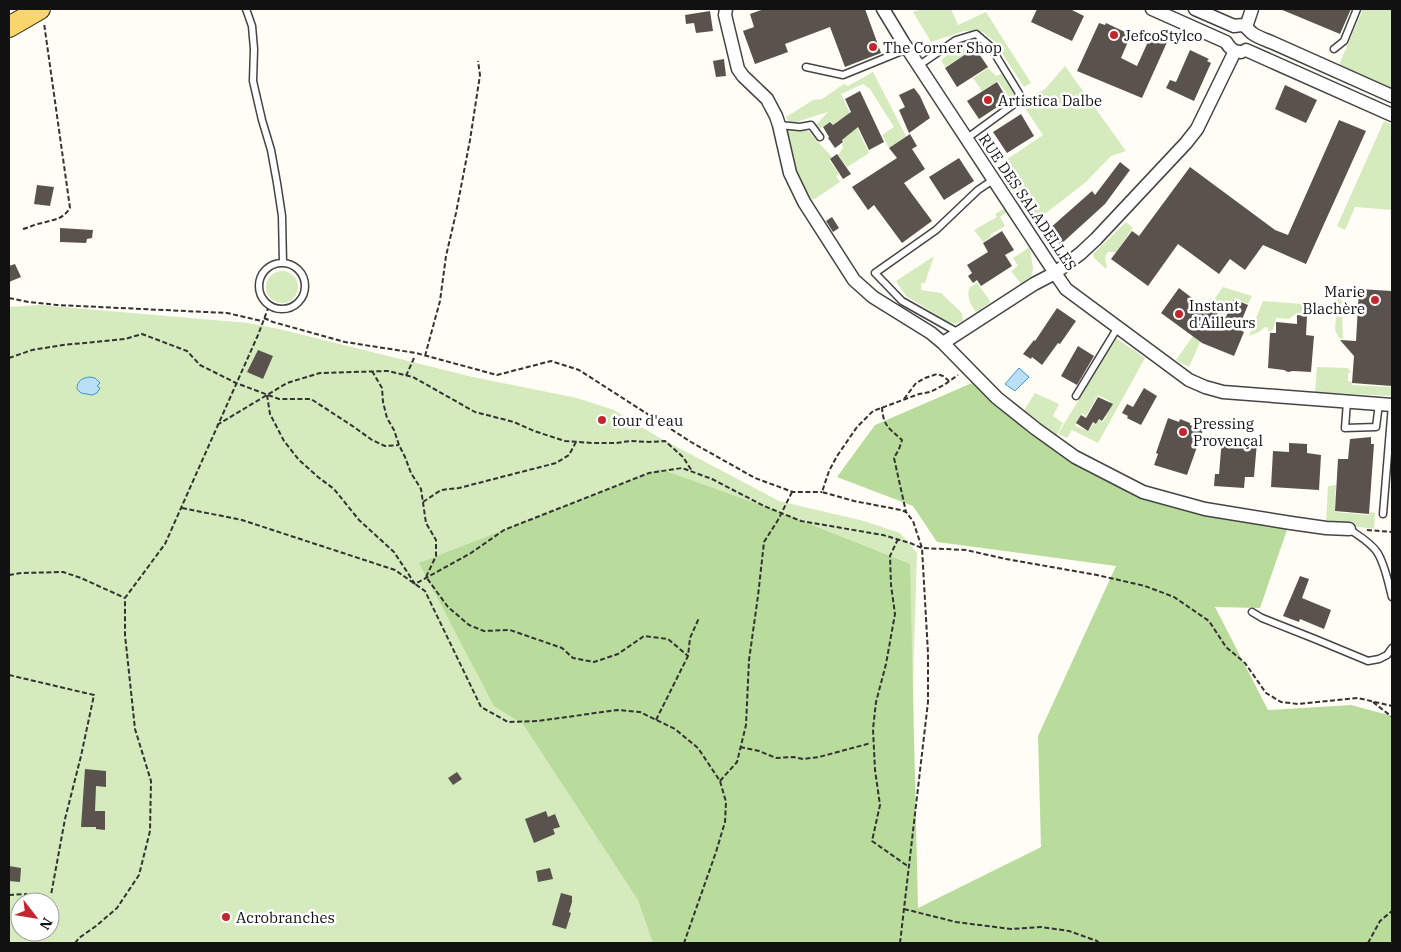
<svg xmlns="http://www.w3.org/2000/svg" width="1401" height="952" font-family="'IBM Plex Serif',serif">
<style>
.green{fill:#d5ebbd;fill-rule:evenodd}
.forest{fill:#b9dc9c}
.water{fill:#b9e0f7;stroke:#3f96cf}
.building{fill:#5a524d}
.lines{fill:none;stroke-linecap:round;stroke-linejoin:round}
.service-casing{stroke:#444;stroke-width:9}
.minor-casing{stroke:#444;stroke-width:15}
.primary-casing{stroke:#222;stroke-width:22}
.path{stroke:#333;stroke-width:2;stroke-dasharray:5 2.5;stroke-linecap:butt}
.service{stroke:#fff;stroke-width:6}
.minor{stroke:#fff;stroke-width:12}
.primary{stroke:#f9d66b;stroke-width:20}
.poi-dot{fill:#c4262e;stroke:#fff;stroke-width:2}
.labels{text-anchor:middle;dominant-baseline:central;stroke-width:5;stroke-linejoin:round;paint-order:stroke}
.poi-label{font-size:15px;fill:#111;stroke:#fff;text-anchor:start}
.street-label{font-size:15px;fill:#111;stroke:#fff}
</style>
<rect width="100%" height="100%" fill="#fffdf5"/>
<!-- green -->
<path class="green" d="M922 9H951L958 25 986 12 1031 83 1024 87 994 41 983 32 964 31 931 42 913 12Z
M1363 9H1392V88L1339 65Z
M978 38 982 44 945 67 941 60 969 39Z
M1065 66 1126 151 1111 156 1086 182 1033 223 997 166 1043 135 1021 102 1045 89Z
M988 68 996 76 1003 73 1018 96 1011 100 998 81 982 91 973 78Z
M873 72 906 136 889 148 882 135 894 127 870 89 863 84 841 94 869 153 847 167 838 155 843 148 842 144 844 142 842 139 850 134 839 120 833 125 831 121 818 130 815 126 827 113V112L794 123 788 121 786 117 813 100 822 99 844 84 848 86Z
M1384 121 1392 125V210L1355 207 1345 230 1337 226Z
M794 129 808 131 832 157 829 160 839 174 836 176 840 182 815 199 809 200 795 171 785 130Z
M1005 208 1007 212 1000 217 1005 226 990 235 991 237 983 242 974 230 997 217 995 214Z
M1126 222 1133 228 1116 252H1108C1104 257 1105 260 1107 266L1106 269 1094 258 1093 254Z
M1030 247 1033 269 1031 276 1021 284 1011 271 1018 266 1013 258Z
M934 256 925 283H921V290L941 293 962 313 963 321 955 324 947 321 906 296 896 281Z
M266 287a16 16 0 1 1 32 0a16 16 0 1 1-32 0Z
M977 283 991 302 976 312C970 304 967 298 969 288Z
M1223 287 1252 296 1248 304 1234 298 1226 316 1213 311 1210 317 1196 324Z
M1338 288H1341L1343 339 1339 338 1335 330Z
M1263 301 1303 304 1307 307 1306 313H1297L1289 319 1276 318 1273 330 1268 331V328L1265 327 1259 332 1249 336Z
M40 305 248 323 279 329 473 377 577 398 614 410 658 437 779 501 864 521 900 533 917 553 905 943H9V307ZM20 902H50V932H20Z
M1193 336 1200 342 1189 367 1176 360Z
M1116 338 1145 358 1098 443 1072 430 1067 438 1058 434ZM1098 395 1110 401 1102 414 1106 416 1103 422 1099 420 1096 425 1094 423 1088 431 1075 426 1082 413 1086 416Z
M1317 367 1348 368 1351 373H1348V381L1352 382V385L1392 387V396L1315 392Z
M1035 393 1059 404 1053 416 1063 423 1056 436 1023 412Z
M1336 485 1335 512 1369 515 1370 512 1375 513 1374 529 1326 523 1328 486Z"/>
<!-- forest -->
<path class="forest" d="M972 383 1052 448 1131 493 1288 527 1260 608 1215 607 1268 710 1351 705 1392 716V943H653L638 900 523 724 494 706 419 563 660 469 777 511 910 564 918 908 1041 847 1038 736 1116 566 937 542 913 506 837 477 875 425Z"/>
<!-- water -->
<path class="water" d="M1019 368 1029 377 1015 391 1005 384Z
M89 377 95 378 100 383 97 386 100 388 97 393 92 395 81 393 77 389C77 381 82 378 89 377Z"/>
<!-- building -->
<path class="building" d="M764 9H865L881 53 845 67 830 27 785 44 788 52 755 64 743 31 754 27 750 14Z
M1037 9H1070L1084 16 1072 41 1031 22Z
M1280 9H1351L1340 34Z
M710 11 713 31 696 33 694 23 686 24 685 15Z
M1099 23 1105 25 1106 23 1125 32 1124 34 1130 37 1121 58 1137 66 1152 33 1168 40 1142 98 1077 71Z
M975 48 988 67 957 87 945 68Z
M1190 50 1209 59 1207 61 1211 63 1194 101 1166 88 1170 80 1176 82Z
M724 59 726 76 716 77 713 61Z
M997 82 1008 100 979 119 967 101Z
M1285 85 1317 100 1306 123 1275 109Z
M914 88 920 96 930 118 909 133 899 110 905 107 899 95Z
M860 91 884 142 869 150 858 127 842 140 843 142 835 148 828 138 829 137 823 127 830 122 833 125 851 112 845 99Z
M1021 114 1034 136 1007 153 993 132Z
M1339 120 1366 131 1306 264 1263 245 1245 270 1230 259 1219 274 1178 244 1148 286 1111 259 1132 231 1139 236 1190 167 1275 230 1288 235Z
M910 134 917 146 912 149 925 169 904 183 932 221 902 243 874 205 868 210 852 187 897 158 889 148Z
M837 154 851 174 843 179 830 159Z
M959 158 974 181 944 200 929 177Z
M1120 162 1130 170 1105 204 1060 245 1049 229 1092 191 1095 195Z
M37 185 54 187 50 206 34 204Z
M832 217 839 228 833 232 826 221Z
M60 228 93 230 92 238 87 239 86 243 60 242Z
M1002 231 1014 250 1005 255 1012 266 981 286 977 280 973 283 968 276 972 273 967 265 988 252 983 243Z
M15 264 21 277 9 282V266Z
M1179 288 1200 304 1199 306 1226 317 1234 299 1248 305 1238 329 1244 332 1234 356 1202 343 1161 313Z
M1359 289 1392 291V386L1352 383 1354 356 1340 340 1356 341Z
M1057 308 1076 321 1060 344 1058 343 1042 365 1032 357 1031 359 1023 354 1034 340 1035 341Z
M1297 315 1307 316 1306 335 1314 336 1311 372 1293 371 1288 372 1284 370 1268 368 1270 333H1276V322L1297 324Z
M1078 346 1094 356 1077 385 1061 376Z
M258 350 273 356 263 379 247 372Z
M1144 388 1157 396 1141 425 1127 418 1128 416 1122 413 1127 404 1133 407Z
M1098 397 1113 404 1102 421 1099 419 1096 424 1093 422 1088 431 1076 423 1081 415 1086 418Z
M1168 418 1179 422 1180 419 1190 423V425L1203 430 1187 475 1154 465 1158 454 1156 453Z
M1371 437V444H1374L1369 514 1335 511 1338 459H1348L1350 439Z
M1222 439 1257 442 1254 477H1245L1244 488 1214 486 1215 474H1219Z
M1289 443 1307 444V453L1321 455 1319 490 1271 487 1273 451 1289 452Z
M1300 576 1309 579 1302 598 1331 610 1324 629 1300 619 1299 622 1283 616Z
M85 769 106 771V787L96 786 95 811H105V830L96 829V827H81Z
M457 772 462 779 453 785 448 778Z
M546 811 548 817 555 814 560 827 553 829 555 834 534 843 525 819Z
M9 866 21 868 20 882 9 881Z
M550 868 553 879 538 882 536 871Z
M561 893 572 896V902L569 912 571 913 566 929 552 925Z"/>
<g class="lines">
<defs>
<path id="service" d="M246 9 252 26 254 49 253 81 262 120 271 150 277 183 282 216 283 263
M1334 49 1344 41 1357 9
M918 66 956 40 976 34 990 46 1020 95 1014 104 966 139
M806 67 843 75 907 49
M779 125 800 127 811 125 820 137
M259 286a23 23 0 1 1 46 0a23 23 0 1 1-46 0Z
M959 333 902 301 875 273 936 230 978 190 993 180
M1076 396 1118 327
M1347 402 1345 428 1376 427 1379 404
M1383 514 1392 405
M1349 529C1359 536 1370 542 1377 552 1385 564 1388 582 1392 597
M1252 612 1262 618 1315 639 1368 661 1379 659 1387 655 1392 648"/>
<path id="minor" d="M726 9 725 15 738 69 743 76 767 99 776 116 779 125 790 173 804 202 854 280 873 297 931 333 943 343 997 398 1036 429 1075 457 1143 492 1205 509 1291 523 1326 528 1349 529
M883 9 903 42 1055 273 1066 289 1189 380 1205 387 1223 392 1392 405
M1152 9 1226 42C1230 49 1234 52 1241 52
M1195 9 1234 26C1246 24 1244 26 1252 33 1257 37 1266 40 1271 42L1392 96
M1246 27 1252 9
M1246 50 1392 115
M943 343 1034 284 1055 273 1081 253 1096 239 1186 143 1197 129 1235 51"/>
<path id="primary" d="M9 27 40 9"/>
</defs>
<!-- service casing -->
<use href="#service" class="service-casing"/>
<!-- minor casing -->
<use href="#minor" class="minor-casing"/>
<!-- primary casing -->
<use href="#primary" class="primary-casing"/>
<!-- path -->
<path class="path" d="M23 229C30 227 36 224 42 223 55 219 62 220 70 208L44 23
M9 298 29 302 57 305 227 313 262 321
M264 318 273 322 345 342 416 353 497 375 551 361 579 370 691 442 755 478 793 492H822
M425 356 440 301 446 256 456 213 470 140 480 75 478 61
M9 358 32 350 63 345 125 339 142 334 187 351 200 365 236 383 279 399H311L354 427 372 440 385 446 399 445
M372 371 382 388 383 402 387 418 394 430 399 445 405 457 411 473 421 489 426 523 436 540V556L426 577 448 607 469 625 484 631 510 630 562 648 573 658 594 662 618 654 644 636 668 639 688 656
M406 376 414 358
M267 395 270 414 284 441 299 460 318 477 334 489 359 520 394 552 415 584 471 553 504 530 649 473 682 468 712 479 764 506 801 521 883 535 910 543 922 548 966 550 1006 559 1097 575 1145 586 1174 597 1209 621 1226 647 1245 663 1266 693 1281 702 1298 704 1358 698 1392 706
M904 399 916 383 925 378 937 374 943 376 949 381
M882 407C883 426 889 428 902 440L899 449 894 458 906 512
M217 425 287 383 320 373 388 371 413 377 475 412 514 422 534 431 565 441 592 443H616L630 441 649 442 665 441 683 457 692 471
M423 502 441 490 459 488 556 463 569 455 576 442
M182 508 242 520 395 570 425 591 481 707 508 722 538 721 617 710 640 712 675 729 698 748 720 781 726 802 725 822 716 852 684 943
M1367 530 1392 532
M898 539 890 556 891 585 895 614 886 664 876 702 873 729 875 770 880 805 872 841 909 867
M9 575 21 573 63 572 81 578 125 598
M9 675 94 695 81 756 65 819 51 895
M1373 702 1392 717
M656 720 688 656 690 638 699 618
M740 747 759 751 776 758 794 757 803 759 819 757 871 743
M720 781 737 762 746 725 749 660 758 596 764 542 778 520 792 492
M9 895 27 894
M904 909 956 922 1011 929 1041 927 1069 931 1097 941 1099 943
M75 943 79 938 96 926 117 908 139 875 150 831 151 781 135 729 125 635V598L165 544 258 335 269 306
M900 943 928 702V653L922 548 913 521 906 512 901 510 854 501 822 492 829 471 837 456 857 427 873 411 919 394 930 392 944 385 958 375
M1368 943 1380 921 1392 911"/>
<!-- service -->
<use href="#service" class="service"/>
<!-- minor -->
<use href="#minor" class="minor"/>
<!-- primary -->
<use href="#primary" class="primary"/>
</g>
<!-- markers -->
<g class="poi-dot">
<circle cx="1114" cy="35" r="5"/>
<circle cx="873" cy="47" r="5"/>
<circle cx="988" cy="100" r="5"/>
<circle cx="1375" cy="300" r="5"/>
<circle cx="1179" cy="314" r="5"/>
<circle cx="602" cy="420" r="5"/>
<circle cx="1183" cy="432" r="5"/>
<circle cx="226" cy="917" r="5"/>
</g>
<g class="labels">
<!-- poi labels -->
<g class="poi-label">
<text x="1124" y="35">JefcoStylco</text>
<text x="883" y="47">The Corner Shop</text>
<text x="998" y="100">Artistica Dalbe</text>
<text x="1365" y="291" text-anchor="end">Marie<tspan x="1365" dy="17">Blachère</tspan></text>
<text x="1189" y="305">Instant<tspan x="1189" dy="17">d'Ailleurs</tspan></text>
<text x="612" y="420">tour d'eau</text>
<text x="1193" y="423">Pressing<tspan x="1193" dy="17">Provençal</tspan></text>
<text x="236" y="917">Acrobranches</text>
</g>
<!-- street labels -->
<g class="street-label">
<text transform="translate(1028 202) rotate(56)">RUE DES SALADELLES</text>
</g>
</g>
<!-- border -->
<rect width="1401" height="952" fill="none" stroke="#111111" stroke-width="20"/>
<!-- north arrow -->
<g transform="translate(35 917) rotate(121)"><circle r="24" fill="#ffffff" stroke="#a0a0a0"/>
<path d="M0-4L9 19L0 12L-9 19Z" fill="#c4262e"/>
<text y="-8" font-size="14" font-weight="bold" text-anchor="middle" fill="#111111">N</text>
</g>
</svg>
